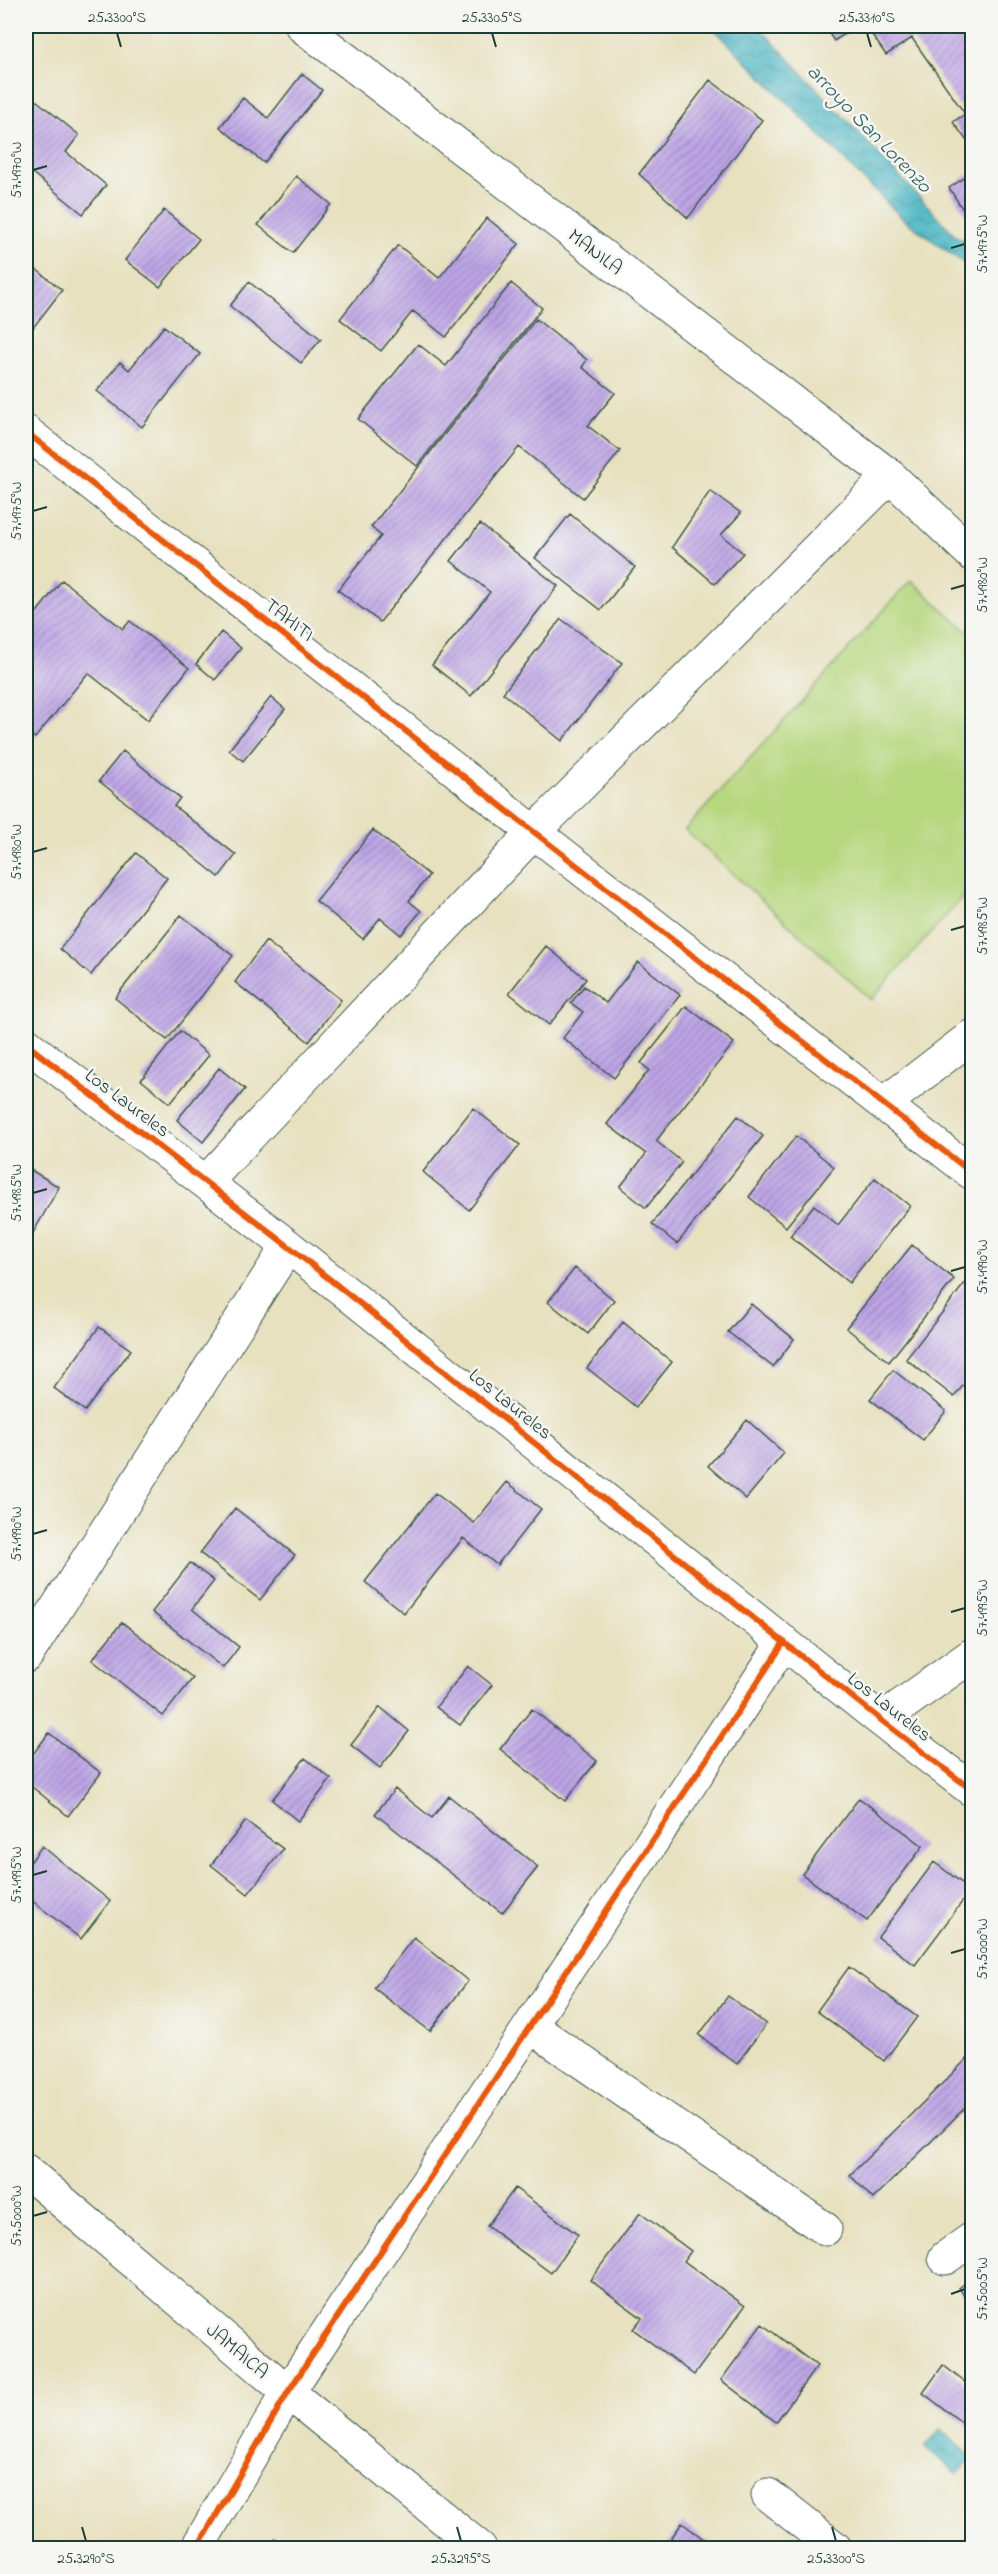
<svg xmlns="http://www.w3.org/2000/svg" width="998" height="2574" viewBox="0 0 998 2574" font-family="'Indie Flower',sans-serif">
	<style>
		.garden { fill: #b7d77f; stroke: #6b8a5a; stroke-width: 1.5 }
		.water { fill: url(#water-waves); stroke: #33797c; stroke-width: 1.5 }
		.building { fill: url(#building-hatch) }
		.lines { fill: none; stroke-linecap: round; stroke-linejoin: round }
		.minor-casing { stroke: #3d5649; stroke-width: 35 }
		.minor { stroke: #fff; stroke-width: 33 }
		.cycleway-casing { stroke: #f6f6f2; stroke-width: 10 }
		.cycleway { stroke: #e8590c; stroke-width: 6 }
		.ticks { fill: none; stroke: #1f3d34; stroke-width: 2 }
		.labels { text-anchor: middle; stroke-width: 5; stroke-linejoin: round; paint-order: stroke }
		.street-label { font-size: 20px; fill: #1f3d34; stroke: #f6f6f2 }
		.water-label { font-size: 21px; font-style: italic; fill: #2b615f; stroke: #f6f6f2 }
		.neatline { fill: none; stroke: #1f3d34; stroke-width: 2 }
		.ticks-label { font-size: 15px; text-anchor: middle; fill: #1f3d34 }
	</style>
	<defs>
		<pattern id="water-waves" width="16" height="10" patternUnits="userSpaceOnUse" patternTransform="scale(1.5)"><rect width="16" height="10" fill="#47b5c3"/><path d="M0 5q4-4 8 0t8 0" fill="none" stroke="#3b949f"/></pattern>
		<pattern id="building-hatch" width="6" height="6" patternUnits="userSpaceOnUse" patternTransform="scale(1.5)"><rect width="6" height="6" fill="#bda4e6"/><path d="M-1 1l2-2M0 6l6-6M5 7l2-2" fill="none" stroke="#9987bb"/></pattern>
	</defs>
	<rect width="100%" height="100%" fill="#f6f6f2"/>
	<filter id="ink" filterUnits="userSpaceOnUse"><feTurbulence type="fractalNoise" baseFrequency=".0167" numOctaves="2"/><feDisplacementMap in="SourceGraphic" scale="12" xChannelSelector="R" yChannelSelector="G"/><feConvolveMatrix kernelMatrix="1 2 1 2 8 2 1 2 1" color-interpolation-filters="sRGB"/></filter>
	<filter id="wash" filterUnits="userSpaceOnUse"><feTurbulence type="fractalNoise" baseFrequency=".008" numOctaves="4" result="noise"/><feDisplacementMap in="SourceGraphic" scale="24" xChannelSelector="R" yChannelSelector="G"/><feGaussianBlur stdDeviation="1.35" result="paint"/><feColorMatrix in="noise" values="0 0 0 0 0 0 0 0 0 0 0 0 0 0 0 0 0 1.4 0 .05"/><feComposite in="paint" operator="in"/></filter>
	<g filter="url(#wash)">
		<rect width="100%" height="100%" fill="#e7e1bf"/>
		<path class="garden" d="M911,580L972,636V887L871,1000L685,830Z"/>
		<path class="water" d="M711,26H758L957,237L972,244V269L904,220Z
			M940,2429L972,2457L958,2475L925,2447Z"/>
		<g id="blocks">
			<path class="building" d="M824,26H857L834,41Z
				M866,26H960L972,44V137L967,141L953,122L965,114L912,38L886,55Z
				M302,74L322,90L264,163L220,127L243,98L268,118Z
				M710,80L762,120L688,218L639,174Z
				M26,92L79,135L66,152L106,185L83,214L26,168Z
				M970,174L972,178V224L949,188Z
				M296,176L331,204L293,253L258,225Z
				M164,210L199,239L160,287L125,260Z
				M487,218L519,244L446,337L413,311L381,351L340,319L398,245L439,278Z
				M26,261L62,290L32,329L26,324Z
				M249,282L321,339L301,363L230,306Z
				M511,283L542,308L417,466L358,419L418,344L446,366Z
				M536,319L587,360L582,367L615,393L588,426L620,451L583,498L519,447L380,622L338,590L381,536L371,527Z
				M164,326L200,354L142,427L97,391L120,362L129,370Z
				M710,491L741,513L721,535L743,553L715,584L672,547Z
				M570,514L635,567L601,610L535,558Z
				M480,524L558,586L471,696L432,665L490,592L451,561Z
				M62,580L123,629L130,621L189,668L148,720L88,673L35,738L26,731V626Z
				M561,619L622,663L562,741L503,693Z
				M221,632L241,648L215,680L196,664Z
				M271,697L285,709L243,761L229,750Z
				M123,751L180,798L174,806L236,855L219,877L99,781Z
				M373,830L429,875L409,901L421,911L401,935L380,918L363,939L316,901Z
				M136,853L167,878L91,975L60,949Z
				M181,915L233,956L167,1040L115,998Z
				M266,941L341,1000L309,1042L235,982Z
				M546,946L586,979L549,1025L509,993Z
				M638,962L680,995L614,1078L563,1038L583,1012L571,1003L584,986L606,1003Z
				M686,1006L734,1043L656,1141L682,1162L646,1208L620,1187L646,1154L607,1124L649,1070L641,1063Z
				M180,1031L209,1055L170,1103L141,1080Z
				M219,1068L245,1089L203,1142L177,1120Z
				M473,1108L520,1145L469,1210L423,1172Z
				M738,1116L763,1136L677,1244L652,1224Z
				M796,1136L834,1167L786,1227L749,1197Z
				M26,1167L59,1187L33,1233L26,1228Z
				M875,1178L910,1206L849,1283L790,1236L814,1205L838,1225Z
				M912,1245L954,1279L889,1362L846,1328Z
				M575,1268L614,1300L588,1334L548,1302Z
				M972,1274V1374L954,1397L906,1359Z
				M751,1304L794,1339L773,1367L728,1332Z
				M623,1322L672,1362L636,1407L587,1368Z
				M99,1327L131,1350L85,1411L54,1388Z
				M893,1370L946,1411L923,1440L870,1399Z
				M747,1420L784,1453L746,1499L708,1466Z
				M507,1482L541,1509L497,1565L463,1538L404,1613L365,1582L435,1493L474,1523Z
				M235,1508L295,1555L260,1600L200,1553Z
				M190,1563L214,1581L192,1609L239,1647L223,1668L152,1612Z
				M122,1622L193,1678L163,1716L92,1660Z
				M468,1666L492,1685L460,1725L436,1707Z
				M380,1707L409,1731L380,1768L351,1745Z
				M532,1709L597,1761L565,1801L500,1749Z
				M49,1733L101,1773L68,1816L26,1782V1763Z
				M305,1758L331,1779L298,1821L272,1800Z
				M395,1789L432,1818L449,1796L538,1867L502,1913L375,1814Z
				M859,1798L923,1846L867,1921L802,1874Z
				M246,1821L283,1849L248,1894L211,1865Z
				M42,1846L110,1901L81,1939L26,1896V1868Z
				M934,1862L971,1890L915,1965L878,1937Z
				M414,1937L468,1981L430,2031L374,1988Z
				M849,1967L917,2017L884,2061L817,2011Z
				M728,1996L766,2024L737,2064L699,2035Z
				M968,2058L972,2062V2101L873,2199L850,2175Z
				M515,2188L578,2235L551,2273L487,2226Z
				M640,2213L691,2251L684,2261L745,2306L694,2375L633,2329L642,2318L590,2280Z
				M972,2278V2307L959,2288Z
				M762,2324L817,2366L776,2422L721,2380Z
				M943,2365L972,2388V2430L923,2393Z
				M682,2523L716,2548H664Z
				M972,2531V2548H959Z
				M275,2538L289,2548H267Z"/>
		</g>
	</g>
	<g filter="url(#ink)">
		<use href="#blocks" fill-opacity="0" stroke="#3d5649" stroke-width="1.5"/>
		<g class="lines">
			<g class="minor-casing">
				<path id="minor" d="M302,26L890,476L972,554
					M26,432L534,832L972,1173
					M26,1044L288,1246L881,1720L972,1790
					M885,1103L972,1036
					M206,1182L534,832L890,476
					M26,1656L288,1246
					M881,1720L972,1655
					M530,2026L825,2229
					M26,2171L288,2392L480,2548
					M945,2258L972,2239
					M768,2495L835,2548
					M197,2548L288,2392L784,1642"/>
			</g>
			<use href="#minor" class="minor"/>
			<g class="cycleway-casing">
				<path id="cycleway" d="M26,432L534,832L972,1173
					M26,1044L288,1246L881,1720L972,1790
					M197,2548L288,2392L784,1642"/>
			</g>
			<use href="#cycleway" class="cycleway"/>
		</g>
	</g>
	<path class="ticks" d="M117,33L121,47M492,33L496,47M867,33L871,47M33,170L47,166M951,248L965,244M33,511L47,507M951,589L965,585M33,852L47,848M951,930L965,926M33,1193L47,1189M951,1271L965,1267M33,1534L47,1530M951,1612L965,1608M33,1875L47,1871M951,1953L965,1949M33,2216L47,2212M951,2294L965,2289M82,2527L86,2541M457,2527L461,2541M832,2527L836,2541"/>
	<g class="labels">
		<g class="street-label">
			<text transform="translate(596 251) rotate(37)" y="7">MANILA</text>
			<text transform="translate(290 619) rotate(38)" y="7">TAHITI</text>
			<text transform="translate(128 1102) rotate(37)" y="7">Los Laureles</text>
			<text transform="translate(511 1403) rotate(39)" y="7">Los Laureles</text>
			<text transform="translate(890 1706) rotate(38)" y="7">Los Laureles</text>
			<text transform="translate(238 2350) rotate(40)" y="7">JAMAICA</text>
		</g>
		<g class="water-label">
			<text transform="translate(870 128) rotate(46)" y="7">arroyo San Lorenzo</text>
		</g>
	</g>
	<rect width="998" height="2574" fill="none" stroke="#f6f6f2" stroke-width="66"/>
	<rect x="33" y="33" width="932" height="2508" class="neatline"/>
	<g class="ticks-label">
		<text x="117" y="22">25.3300°S</text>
		<text x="492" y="22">25.3305°S</text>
		<text x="867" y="22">25.3310°S</text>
		<text transform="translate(16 170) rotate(-90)" y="5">57.4970°W</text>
		<text transform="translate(982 244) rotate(-90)" y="5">57.4975°W</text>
		<text transform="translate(16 511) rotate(-90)" y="5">57.4975°W</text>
		<text transform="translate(982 585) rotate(-90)" y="5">57.4980°W</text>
		<text transform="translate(16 852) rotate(-90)" y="5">57.4980°W</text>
		<text transform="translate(982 926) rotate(-90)" y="5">57.4985°W</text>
		<text transform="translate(16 1193) rotate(-90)" y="5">57.4985°W</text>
		<text transform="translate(982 1267) rotate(-90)" y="5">57.4990°W</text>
		<text transform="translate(16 1534) rotate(-90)" y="5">57.4990°W</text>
		<text transform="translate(982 1608) rotate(-90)" y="5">57.4995°W</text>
		<text transform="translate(16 1875) rotate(-90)" y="5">57.4995°W</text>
		<text transform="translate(982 1949) rotate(-90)" y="5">57.5000°W</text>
		<text transform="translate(16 2216) rotate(-90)" y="5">57.5000°W</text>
		<text transform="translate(982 2289) rotate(-90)" y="5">57.5005°W</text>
		<text x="86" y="2563">25.3290°S</text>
		<text x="461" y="2563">25.3295°S</text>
		<text x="836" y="2563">25.3300°S</text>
	</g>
</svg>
